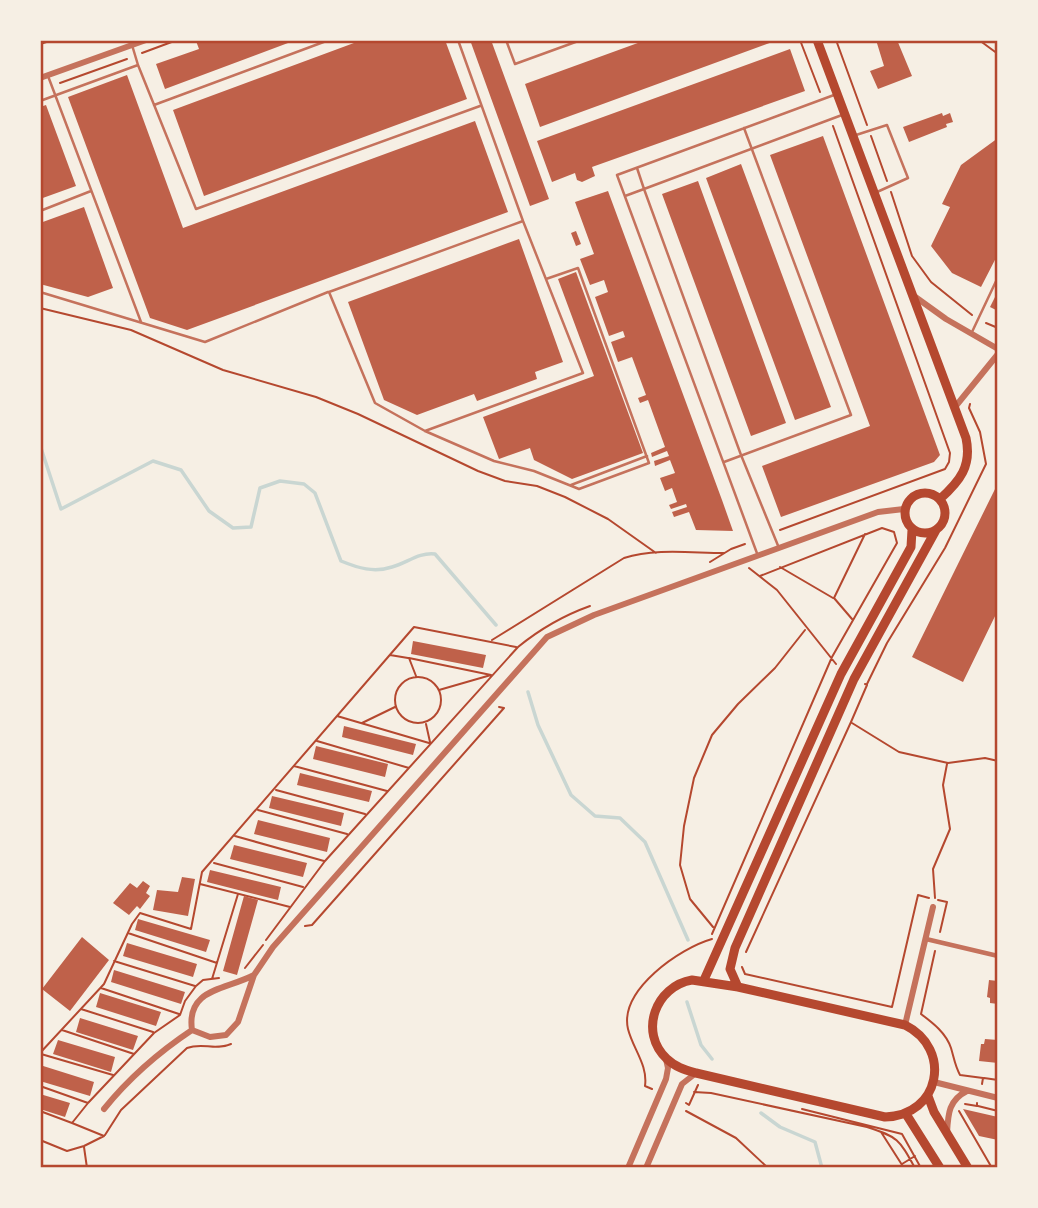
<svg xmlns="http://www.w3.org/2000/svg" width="1038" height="1208" viewBox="0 0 1038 1208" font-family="'Roboto Serif',serif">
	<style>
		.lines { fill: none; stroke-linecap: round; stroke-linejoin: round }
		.stream { stroke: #c9d6d2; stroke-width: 3.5 }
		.building { fill: #bf614a }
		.path { stroke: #b5482f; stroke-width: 2 }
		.service { stroke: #c5725c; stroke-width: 2.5 }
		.pedestrian { stroke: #c5725c; stroke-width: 4.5 }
		.minor { stroke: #c5725c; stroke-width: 6 }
		.secondary { stroke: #b5482f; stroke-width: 9 }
		.neatline { fill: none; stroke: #b5482f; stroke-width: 2.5 }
	</style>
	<rect width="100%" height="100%" fill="#f6efe4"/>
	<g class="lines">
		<path class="stream" d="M40,445L61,509L153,461L181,470L209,511L233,528L251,527L260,488L280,481L304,484L315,493L341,561C358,568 374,573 392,567C407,563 419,552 435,554L496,625
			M528,692L538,725L571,795L595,816L620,818L645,842L688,940
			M687,1002L701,1045L712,1059
			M761,1113L780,1127L815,1142L822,1168"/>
	</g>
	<path class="building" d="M296,40L165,89L156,64L199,49L196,41L198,40Z
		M362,40H445L467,99L204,196L173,110Z
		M470,40H491L549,199L530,206Z
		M646,40L775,41L540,127L525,84Z
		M876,40H897L912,76L878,89L870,71L884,66Z
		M790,49L805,91L592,167L595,176L582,182L577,180L575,173L552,182L537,141Z
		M127,75L183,228L475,121L508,212L187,330L150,318L68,97Z
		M46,105L76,186L40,199V107Z
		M942,113L943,116L950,113L953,122L946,124L947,127L909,142L903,127Z
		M823,136L940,455L934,462L781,517L762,466L870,426L770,155Z
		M998,138V254L981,287L952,273L931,246L950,207L942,204L961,165Z
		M741,164L831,407L795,420L706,178Z
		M698,181L786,423L751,436L662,194Z
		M608,191L722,500L733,531L696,530L689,512L674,517L672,512L687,507L686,504L671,509L669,505L677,502L672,488L665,491L660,478L675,473L670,460L655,466L654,461L669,456L667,451L652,457L651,453L665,447L648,400L640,403L638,398L646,395L632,357L618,362L611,342L625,337L623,331L609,336L595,297L608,292L604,280L590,285L580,259L594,254L575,202Z
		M84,207L113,288L88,297L40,284V223Z
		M576,231L581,244L576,246L571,233Z
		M519,239L563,362L535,372L537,379L477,401L474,394L417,415L384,400L348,302Z
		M576,272L643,453L572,479L534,460L530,448L499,459L483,417L594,376L558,279Z
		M998,291V311L990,307Z
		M998,483V610L963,682L912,657Z
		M413,641L486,655L483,668L411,654Z
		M344,726L416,744L413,755L342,737Z
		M316,746L388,764L385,777L313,759Z
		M300,773L372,791L369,802L297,785Z
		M272,796L344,813L341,826L269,808Z
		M258,820L330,838L327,852L254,834Z
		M234,845L307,863L303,877L230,859Z
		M210,870L281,887L278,900L207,882Z
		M182,877L195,879L188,916L153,910L157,890L178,892Z
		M143,881L150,886L146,893L150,896L140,909L137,906L129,915L113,903L130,883L137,888Z
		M244,896L258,900L237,975L223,971Z
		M138,919L210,940L206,952L135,930Z
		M82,937L109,960L70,1011L42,989Z
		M127,943L197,964L193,977L123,956Z
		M114,970L185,992L181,1004L111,982Z
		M989,980L998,981V1004L990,1003V998L987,997Z
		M100,993L161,1012L156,1026L96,1007Z
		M80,1018L138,1036L133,1050L76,1032Z
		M985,1039L998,1040V1063L979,1061L981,1044H984Z
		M58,1040L115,1057L111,1072L53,1054Z
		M40,1065L94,1082L90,1096L40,1081Z
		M40,1094L70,1103L65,1117L40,1109Z
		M963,1109L998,1117V1140L979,1136Z"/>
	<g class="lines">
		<path class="path" d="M800,40L820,92
			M836,40L867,125
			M979,40L998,54
			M40,44L53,40
			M142,53L177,40
			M60,83L127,59
			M871,136L887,181
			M891,192L912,256L931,282L972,315
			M40,308L131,330L223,370L316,397L358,414L478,471L505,481L537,486L565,497L608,519L656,553
			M986,323L998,328
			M780,530L945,469L949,462L950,453L833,126
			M710,562L731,549L745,544
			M780,567L833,598
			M749,568L777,590L836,664
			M852,619L834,598L865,534
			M492,640L624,558C655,548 692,553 724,553
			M390,655L408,658
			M416,676L409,658L491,675
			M395 700a23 23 0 1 1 46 0a23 23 0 1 1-46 0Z
			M867,684L887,643L945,548L986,464L980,432L969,408L970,404
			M439,690L491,675
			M337,716L429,743
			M362,723L395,707
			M852,723L899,752L948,763L985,758L998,761
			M426,724L430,742
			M317,741L409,768
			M294,766L387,791
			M276,790L365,814
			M258,810L347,834
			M235,836L324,861
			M214,863L303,887
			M200,884L290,907
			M935,898L933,869L950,829L943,785L947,764
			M938,900L947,902L940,932
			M305,926L312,925L504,708L499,707
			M713,927L690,899L680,865L684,826L694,778L712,735L738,704L775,668L805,630
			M128,933L217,963
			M712,934L832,657L897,543L894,532L882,528L760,576
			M266,940L325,861L518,647C540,629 562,616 590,606
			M935,951L921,1014C933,1023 946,1033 951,1048C954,1058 955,1066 960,1075L983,1078L982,1084
			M746,952L851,722L867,685L865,684
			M114,961L195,986
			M742,967L745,974L892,1007L918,895L929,898
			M245,968L263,945
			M212,979L238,894
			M101,988L179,1014
			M81,1009L153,1032
			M62,1030L134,1054
			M40,1053L104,984L132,924L140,913L191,929L202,872L414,627L516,647
			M41,1054L113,1075
			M984,1078L998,1080
			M40,1086L88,1103
			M652,1089L645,1086C648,1065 633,1049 628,1029C619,990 680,948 712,939
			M694,1092L711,1093L867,1127C898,1137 899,1139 915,1168
			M686,1103L689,1105L698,1085
			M965,1104L977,1106V1103
			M978,1106L998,1111
			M802,1109L902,1134L921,1168
			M40,1111L72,1123
			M686,1111L736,1138L768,1168
			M959,1111L992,1168
			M881,1132L904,1168
			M105,1135L121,1110L187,1048C203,1042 214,1051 231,1044
			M40,1140L67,1151L84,1146L104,1136L72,1123L88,1103L154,1033L180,1015L185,1001L196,986L203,980L219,978
			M84,1147L87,1168
			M902,1164L915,1156"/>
		<path class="service" d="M506,40L515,64L581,40
			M132,45L138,65
			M48,76L141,322
			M40,101L138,65L196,209L480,106
			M154,105L329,40
			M856,135L887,125L908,178L877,192
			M625,196L644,189L637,168
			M40,211L91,191
			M523,221L329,292L375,403L425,431L494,461L534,471L579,489L649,463L578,268L546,279
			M40,292L205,342L328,292
			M972,332L998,277
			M425,431L583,373L523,221L458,40
			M724,462L851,415L744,128
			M571,485L647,456
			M779,548L741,455L644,189L842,115
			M758,556L617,175L834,95"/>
		<path class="pedestrian" d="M926,939L998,956"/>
		<path class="minor" d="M40,78L146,40
			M914,296L946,319L998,349
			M955,407L998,354
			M905,1025L933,907
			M192,1030L210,1037L226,1035L238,1022L254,975L273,947L547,637L594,615L878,512L904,509
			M192,1030C186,988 226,990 254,975
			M934,1082L998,1098
			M104,1109C129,1078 159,1052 192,1030
			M947,1133C948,1113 949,1100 967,1091
			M628,1168L666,1079L668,1068L666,1059
			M646,1168L682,1084L696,1073"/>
		<path class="secondary" d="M817,40L966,438C972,466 960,481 940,499
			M905 513a20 20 0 1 1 40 0a20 20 0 1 1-40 0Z
			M692,980L738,987L905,1025C953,1049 940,1116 885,1117L696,1073C686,1070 675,1067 667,1059C638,1032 656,986 692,980Z
			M704,980L841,674L911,547L912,530
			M738,987L730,969L735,948L854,679L936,530
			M928,1096L934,1112L968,1168
			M906,1114L940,1168"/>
	</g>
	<rect width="1038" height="1208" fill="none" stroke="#f6efe4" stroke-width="84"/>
	<rect x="42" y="42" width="954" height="1124" class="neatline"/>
</svg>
